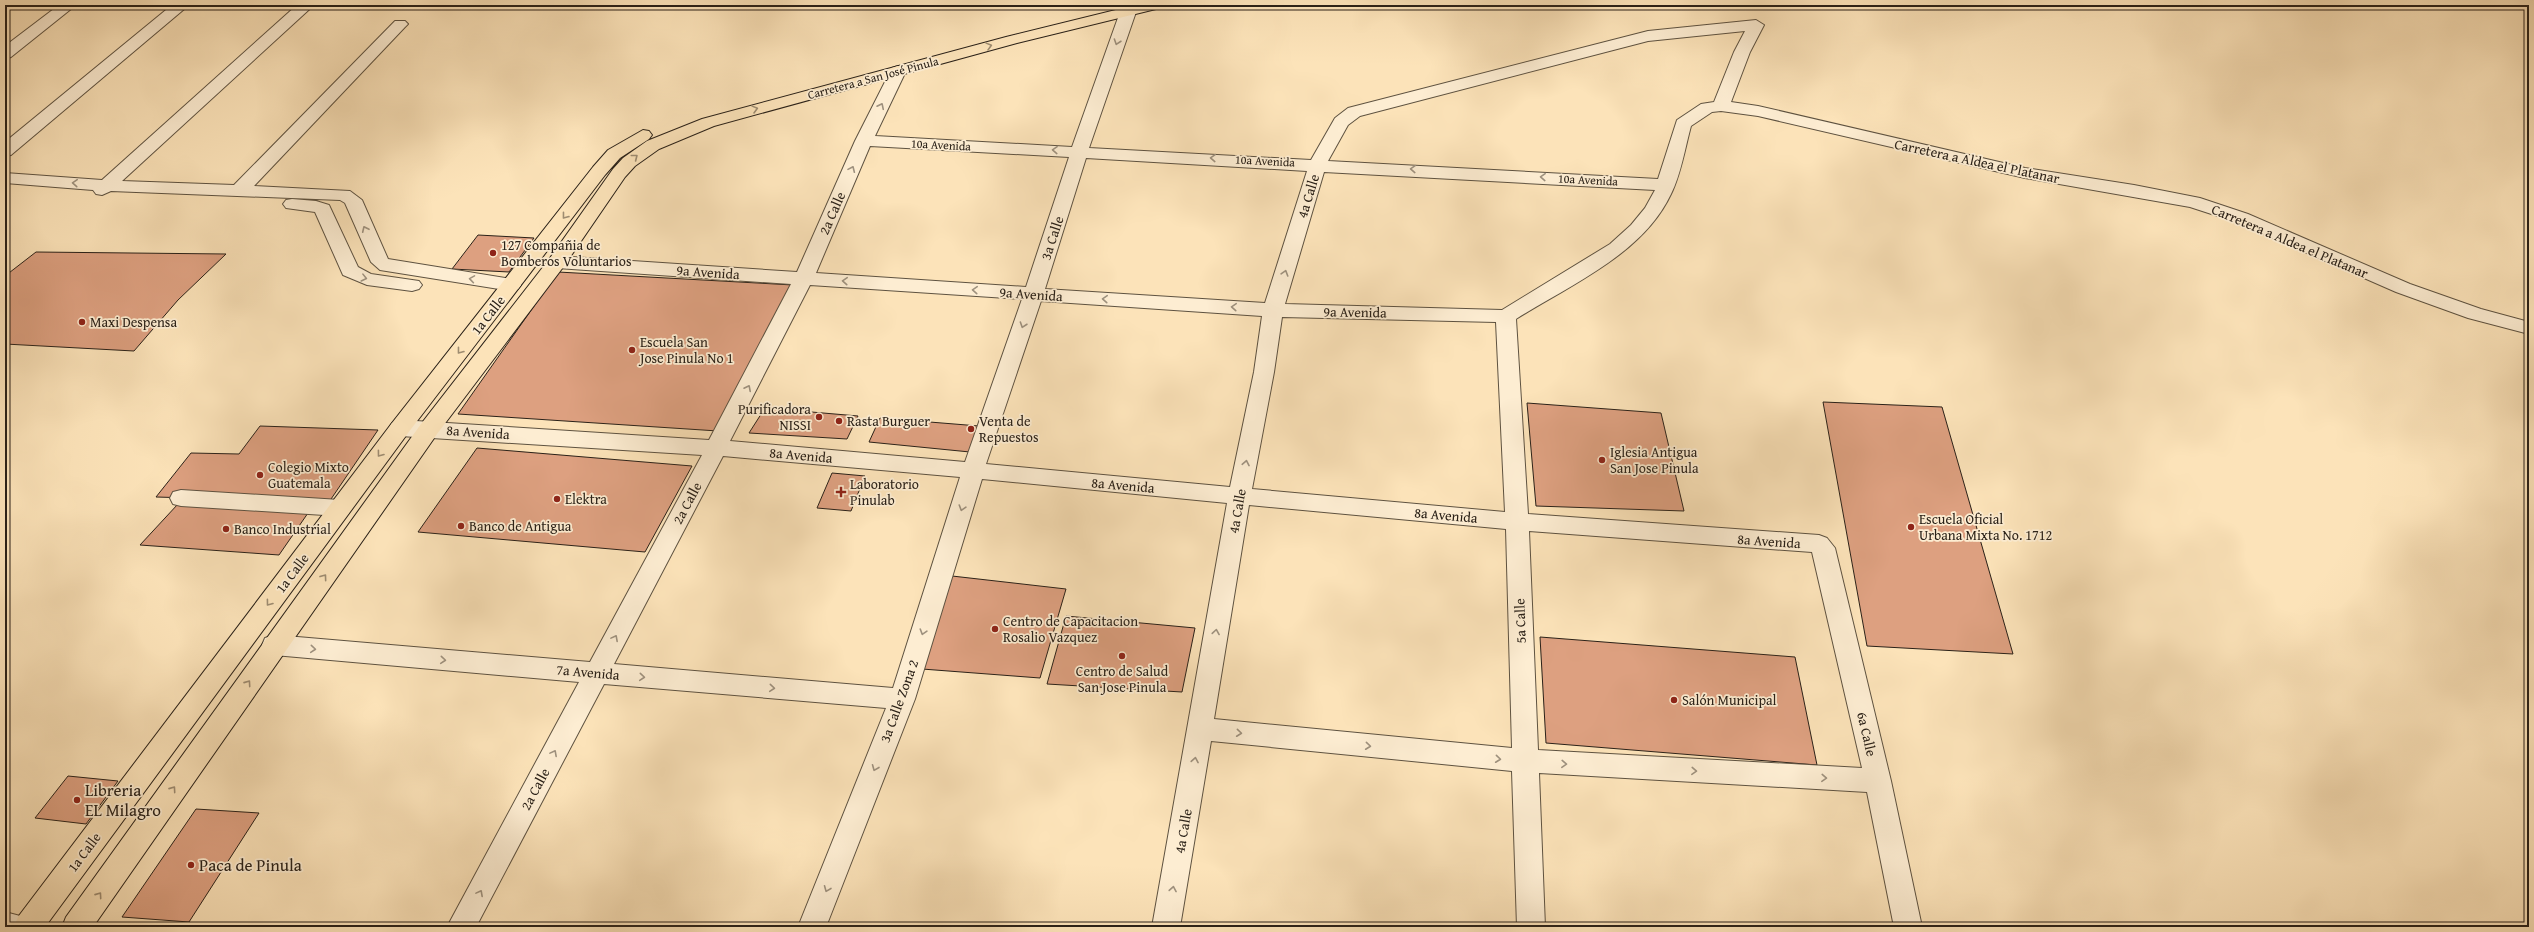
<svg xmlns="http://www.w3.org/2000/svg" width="2534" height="932" viewBox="0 0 2534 932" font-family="'Gentium Book Plus',serif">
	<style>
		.building { fill: #dda080; stroke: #2a2118 }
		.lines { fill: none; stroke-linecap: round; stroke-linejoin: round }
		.minor-casing { stroke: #5e5240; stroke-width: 2 }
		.major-casing { stroke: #2a2118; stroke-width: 2 }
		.minor { fill: #fdedd2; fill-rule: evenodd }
		.major { fill: #fce3b9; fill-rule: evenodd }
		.oneway { stroke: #9e917e }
		.oneway2 { stroke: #9e8c71 }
		.poi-dot { fill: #8f2418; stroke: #fdedd2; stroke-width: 1.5 }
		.labels { text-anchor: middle; stroke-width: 3.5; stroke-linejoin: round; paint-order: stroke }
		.far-street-label { font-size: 12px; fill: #2a2118; stroke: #fdedd2 }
		.street-label { font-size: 14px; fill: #2a2118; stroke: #fdedd2 }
		.poi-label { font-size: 14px; fill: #2a2118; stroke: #fdedd2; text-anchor: start }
		.near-poi-label { font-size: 17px; fill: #2a2118; stroke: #fdedd2; text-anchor: start }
	</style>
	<rect width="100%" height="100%" fill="#fce3b9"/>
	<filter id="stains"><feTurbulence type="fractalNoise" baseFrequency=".005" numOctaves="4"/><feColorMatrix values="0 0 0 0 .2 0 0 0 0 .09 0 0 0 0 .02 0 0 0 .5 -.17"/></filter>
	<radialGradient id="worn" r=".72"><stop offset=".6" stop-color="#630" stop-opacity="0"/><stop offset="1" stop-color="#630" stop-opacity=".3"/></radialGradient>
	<path class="building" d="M478,235L534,238L509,272L452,269Z
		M36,252L226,254L178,300L134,351L5,344V276Z
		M558,272L793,285L718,431L458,414Z
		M1823,402L1942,407L2013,654L1867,646Z
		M1527,403L1661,413L1684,511L1536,506Z
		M765,408L858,416L847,439L749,433Z
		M880,418L979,426L970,452L869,442Z
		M260,426L378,430L329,502L156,497L191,453L239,454Z
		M477,448L692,466L645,552L418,532Z
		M832,473L865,476L851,511L817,508Z
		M178,504L308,513L279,555L140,545Z
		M952,576L1066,589L1040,678L922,669Z
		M1066,616L1195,628L1182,692L1047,684Z
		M1540,637L1795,657L1817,765L1546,743Z
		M68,776L118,781L86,824L35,818Z
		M196,809L259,813L189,922L122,917Z"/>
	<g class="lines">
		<g class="minor-casing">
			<path id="minor" d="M59,5H76L11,57L5,59V46Z
				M172,5H189L11,155L5,156V142Z
				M297,5H314L122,181L234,185L395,21H405L408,24L405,27L254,186L350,191L362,200L388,259L511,279L518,281L521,285L518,289L511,291L380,270L371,262L345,203L340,200L111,191L102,195L96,194L93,190L5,183V173L102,180Z
				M1120,5H1136V12L1089,148L1311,160L1335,118L1348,108L1648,31L1756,20L1764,25L1750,52L1731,102L1758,106L2025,168L2134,185L2200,198L2248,214L2410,284L2481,309L2529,322V334L2468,318L2396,292L2236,222L2190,207L2025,178L1758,116L1721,111L1712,112L1691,126C1685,148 1681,174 1671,194C1643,254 1570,285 1516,319L1528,514L1819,535L1827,538L1835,548L1891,781L1922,927H1894L1867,792L1539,773L1545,927H1517L1512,771L1211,741L1180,927H1152L1227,503L982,479L915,699L826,927H798L886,708L604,684L476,927H447L579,682L274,655L265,652L262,645L265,638L274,635L590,662L702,455L400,436L392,433L389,428L392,423L400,420L709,440L791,284L557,268L550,266L548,262L550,258L557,256L797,272L855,141L892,68L898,66L906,71L875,136L1072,147L1120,12ZM1745,31L1734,52L1714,102L1701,104L1677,120L1658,179L1328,161L1348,125L1360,116L1648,41ZM870,146L1069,157L1026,287L816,273ZM1086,158L1307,171L1265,303L1045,289ZM1324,172L1655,190L1645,208L1631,225L1610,244L1502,310L1285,304ZM810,285L1022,299L965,462L730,441ZM1041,301L1262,316L1254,372L1230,487L986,464ZM1282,317L1496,322L1505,512L1252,489L1274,372ZM723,456L960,477L893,688L614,664ZM1249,505L1506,529L1512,748L1214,719ZM1529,531L1812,552L1862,768L1538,750Z
				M292,199L316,201L329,205L358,267L371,274L419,281L422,285L419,289L412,291L367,285L343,275L315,212L286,208L283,204L286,200Z
				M181,490L340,500L348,502L351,508L348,514L340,516L181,506L173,504L170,498L173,492Z
				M5,912L24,917L28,927H5Z"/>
		</g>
		<g class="major-casing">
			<path id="major" d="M1136,5H1163L1160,8L1017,43L714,126L659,149L635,166L625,177L564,266L437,434L93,927H62L66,917L421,424L550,258L613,169L623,158L647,141L702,119L1006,37Z
				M643,130L649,131L652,135L649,139L620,158L605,175L408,433L45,927H14L18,917L392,423L593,167L608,150Z"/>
		</g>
		<use href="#minor" class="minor"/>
		<use href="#major" class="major"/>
	</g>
	<defs><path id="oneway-chevron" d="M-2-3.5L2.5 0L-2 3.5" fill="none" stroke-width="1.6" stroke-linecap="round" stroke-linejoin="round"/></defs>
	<g class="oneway">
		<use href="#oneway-chevron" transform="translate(1117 42) rotate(109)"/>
		<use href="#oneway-chevron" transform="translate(881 106) rotate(-64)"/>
		<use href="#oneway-chevron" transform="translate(1055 150) rotate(-177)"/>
		<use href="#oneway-chevron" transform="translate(1213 158) rotate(-177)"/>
		<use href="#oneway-chevron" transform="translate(852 169) rotate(-66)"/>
		<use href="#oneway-chevron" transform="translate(1413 169) rotate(-177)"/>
		<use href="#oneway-chevron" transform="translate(1543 177) rotate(-177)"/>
		<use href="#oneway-chevron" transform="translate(75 183) rotate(-176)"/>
		<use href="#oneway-chevron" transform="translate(365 229) rotate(-115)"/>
		<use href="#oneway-chevron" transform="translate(1285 273) rotate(-73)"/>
		<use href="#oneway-chevron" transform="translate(364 278) rotate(14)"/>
		<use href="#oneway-chevron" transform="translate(472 279) rotate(-171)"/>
		<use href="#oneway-chevron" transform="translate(845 281) rotate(-176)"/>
		<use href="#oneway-chevron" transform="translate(975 290) rotate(-176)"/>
		<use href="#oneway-chevron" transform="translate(1105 299) rotate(-176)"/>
		<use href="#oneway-chevron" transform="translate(1234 307) rotate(-176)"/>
		<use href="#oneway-chevron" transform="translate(1023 325) rotate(109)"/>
		<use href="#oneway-chevron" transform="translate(748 388) rotate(-63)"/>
		<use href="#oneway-chevron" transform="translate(1246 463) rotate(-79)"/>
		<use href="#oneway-chevron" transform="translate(962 508) rotate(107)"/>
		<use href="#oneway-chevron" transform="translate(923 632) rotate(107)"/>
		<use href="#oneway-chevron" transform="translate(1216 632) rotate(-81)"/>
		<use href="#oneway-chevron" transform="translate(615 638) rotate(-62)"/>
		<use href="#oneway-chevron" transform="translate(313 649) rotate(5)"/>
		<use href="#oneway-chevron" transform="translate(443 660) rotate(5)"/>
		<use href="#oneway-chevron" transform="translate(642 677) rotate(5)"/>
		<use href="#oneway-chevron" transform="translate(772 688) rotate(5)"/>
		<use href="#oneway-chevron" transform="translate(1239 733) rotate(6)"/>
		<use href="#oneway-chevron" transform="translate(1368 746) rotate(6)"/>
		<use href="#oneway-chevron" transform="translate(554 753) rotate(-62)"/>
		<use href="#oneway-chevron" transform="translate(1498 759) rotate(6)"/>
		<use href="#oneway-chevron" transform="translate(1195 760) rotate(-80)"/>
		<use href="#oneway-chevron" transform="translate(1564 764) rotate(3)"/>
		<use href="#oneway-chevron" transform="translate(875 768) rotate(112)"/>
		<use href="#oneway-chevron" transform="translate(1694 771) rotate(3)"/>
		<use href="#oneway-chevron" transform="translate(1824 778) rotate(3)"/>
		<use href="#oneway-chevron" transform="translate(827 889) rotate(112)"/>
		<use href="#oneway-chevron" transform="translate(1173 889) rotate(-80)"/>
		<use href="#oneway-chevron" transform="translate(480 893) rotate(-62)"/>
	</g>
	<g class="oneway2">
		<use href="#oneway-chevron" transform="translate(989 46) rotate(-15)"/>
		<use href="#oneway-chevron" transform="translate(755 109) rotate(-15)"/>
		<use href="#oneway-chevron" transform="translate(635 157) rotate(-38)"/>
		<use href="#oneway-chevron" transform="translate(565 216) rotate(128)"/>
		<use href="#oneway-chevron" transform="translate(460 351) rotate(128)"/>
		<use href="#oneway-chevron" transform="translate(380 454) rotate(127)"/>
		<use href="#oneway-chevron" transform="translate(324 577) rotate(-54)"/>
		<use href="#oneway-chevron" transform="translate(269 603) rotate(127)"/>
		<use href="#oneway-chevron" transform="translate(248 683) rotate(-55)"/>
		<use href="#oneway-chevron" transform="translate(173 789) rotate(-55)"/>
		<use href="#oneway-chevron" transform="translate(99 895) rotate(-55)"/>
	</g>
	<g class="poi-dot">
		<circle cx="493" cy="253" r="4"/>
		<circle cx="82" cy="322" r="4"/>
		<circle cx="632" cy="350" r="4"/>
		<circle cx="819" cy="417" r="4"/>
		<circle cx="839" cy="421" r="4"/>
		<circle cx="971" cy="429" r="4"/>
		<circle cx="1602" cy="460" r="4"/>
		<circle cx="260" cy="475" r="4"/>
		<path d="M839 486h4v4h4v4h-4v4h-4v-4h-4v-4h4z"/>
		<circle cx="557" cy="499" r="4"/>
		<circle cx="461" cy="526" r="4"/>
		<circle cx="1911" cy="527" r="4"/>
		<circle cx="226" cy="529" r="4"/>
		<circle cx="995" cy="629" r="4"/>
		<circle cx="1122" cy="656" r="4"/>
		<circle cx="1674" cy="700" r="4"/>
		<circle cx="77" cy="800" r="4"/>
		<circle cx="191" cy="865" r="4"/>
	</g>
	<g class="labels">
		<g class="far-street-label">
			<text transform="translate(873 78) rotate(-15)" y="4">Carretera a San José Pinula</text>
			<text transform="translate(941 145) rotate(3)" y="4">10a Avenida</text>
			<text transform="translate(1265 161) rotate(3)" y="4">10a Avenida</text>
			<text transform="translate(1588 180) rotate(3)" y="4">10a Avenida</text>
		</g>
		<g class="street-label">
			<text transform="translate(1977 161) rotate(12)" y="5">Carretera a Aldea el Platanar</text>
			<text transform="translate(1308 196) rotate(-73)" y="5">4a Calle</text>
			<text transform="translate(832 213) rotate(-66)" y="5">2a Calle</text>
			<text transform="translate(1052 238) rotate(-72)" y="5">3a Calle</text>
			<text transform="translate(2290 241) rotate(23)" y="5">Carretera a Aldea el Platanar</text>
			<text transform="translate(708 272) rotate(4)" y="5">9a Avenida</text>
			<text transform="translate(1031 294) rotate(4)" y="5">9a Avenida</text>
			<text transform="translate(1355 312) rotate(1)" y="5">9a Avenida</text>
			<text transform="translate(488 315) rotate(-52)" y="5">1a Calle</text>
			<text transform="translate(478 432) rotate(4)" y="5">8a Avenida</text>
			<text transform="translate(801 455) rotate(5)" y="5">8a Avenida</text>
			<text transform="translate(1123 485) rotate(5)" y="5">8a Avenida</text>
			<text transform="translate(687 503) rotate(-62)" y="5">2a Calle</text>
			<text transform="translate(1237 511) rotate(-80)" y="5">4a Calle</text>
			<text transform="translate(1446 515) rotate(5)" y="5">8a Avenida</text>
			<text transform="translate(1769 541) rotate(4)" y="5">8a Avenida</text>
			<text transform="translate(292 573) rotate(-53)" y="5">1a Calle</text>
			<text transform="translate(1520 621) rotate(-92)" y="5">5a Calle</text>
			<text transform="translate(588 672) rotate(5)" y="5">7a Avenida</text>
			<text transform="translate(899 701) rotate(-70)" y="5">3a Calle Zona 2</text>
			<text transform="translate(1867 734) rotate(77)" y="5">6a Calle</text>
			<text transform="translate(535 789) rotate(-62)" y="5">2a Calle</text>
			<text transform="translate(1183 831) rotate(-80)" y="5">4a Calle</text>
			<text transform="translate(84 852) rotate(-53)" y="5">1a Calle</text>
		</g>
		<g class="poi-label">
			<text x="501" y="250">127 Compañia de<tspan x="501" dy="16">Bomberos Voluntarios</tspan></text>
			<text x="90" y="327">Maxi Despensa</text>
			<text x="640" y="347">Escuela San<tspan x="640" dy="16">Jose Pinula No 1</tspan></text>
			<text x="811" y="414" text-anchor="end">Purificadora<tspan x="811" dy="16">NISSI</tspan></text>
			<text x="847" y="426">Rasta Burguer</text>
			<text x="979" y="426">Venta de<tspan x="979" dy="16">Repuestos</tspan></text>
			<text x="1610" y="457">Iglesia Antigua<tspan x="1610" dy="16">San Jose Pinula</tspan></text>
			<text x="268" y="472">Colegio Mixto<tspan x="268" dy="16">Guatemala</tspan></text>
			<text x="850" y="489">Laboratorio<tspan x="850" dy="16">Pinulab</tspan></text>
			<text x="565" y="504">Elektra</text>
			<text x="1919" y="524">Escuela Oficial<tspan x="1919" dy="16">Urbana Mixta No. 1712</tspan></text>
			<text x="469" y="531">Banco de Antigua</text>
			<text x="234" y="534">Banco Industrial</text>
			<text x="1003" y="626">Centro de Capacitacion<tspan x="1003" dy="16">Rosalio Vazquez</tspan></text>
			<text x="1122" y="676" text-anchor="middle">Centro de Salud<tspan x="1122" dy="16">San Jose Pinula</tspan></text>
			<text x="1682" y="705">Salón Municipal</text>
		</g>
		<g class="near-poi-label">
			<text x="85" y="796">Libreria<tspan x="85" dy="20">EL Milagro</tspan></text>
			<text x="199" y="871">Paca de Pinula</text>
		</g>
	</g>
	<rect width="2534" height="932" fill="none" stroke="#fce3b9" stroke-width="20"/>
	<rect x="6" y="6" width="2522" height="920" fill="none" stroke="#2a2118" stroke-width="2"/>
	<rect x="10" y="10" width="2514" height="912" fill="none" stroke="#2a2118"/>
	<rect width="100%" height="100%" filter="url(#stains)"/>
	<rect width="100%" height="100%" fill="url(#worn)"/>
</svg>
